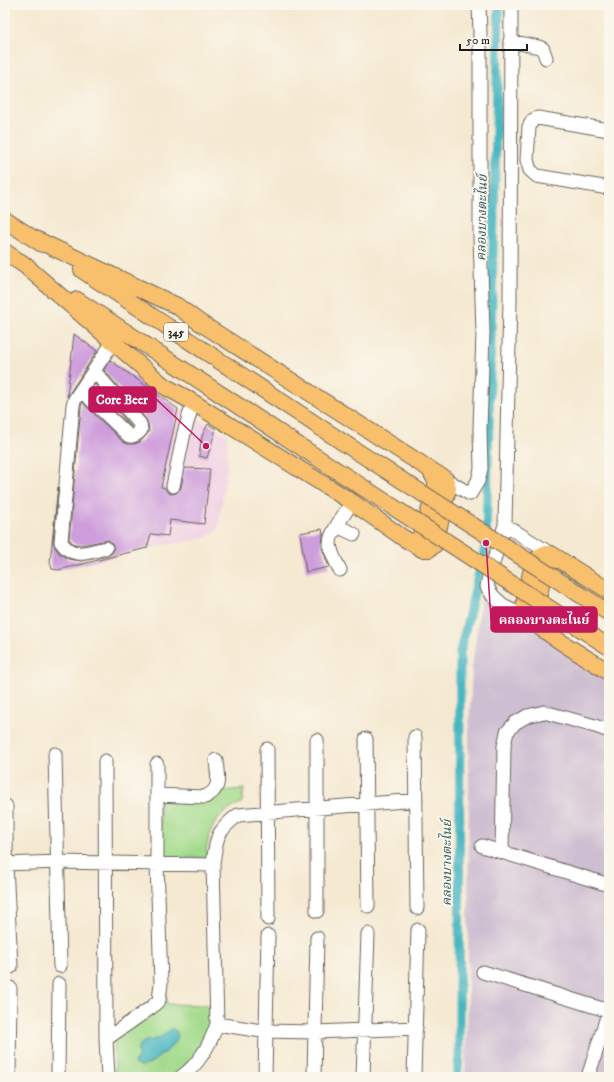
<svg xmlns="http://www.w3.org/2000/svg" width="614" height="1082" viewBox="0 0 614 1082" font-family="'IM FELL DW Pica','Noto Serif Thai',serif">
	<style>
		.built { fill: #f1d0e3 }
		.industrial { fill: #cebed1 }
		.green { fill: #a2da8b; stroke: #5f7b54 }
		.water { fill: #49b7c2; stroke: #326a6f }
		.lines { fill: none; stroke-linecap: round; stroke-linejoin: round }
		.canal { stroke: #49b7c2; stroke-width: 9 }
		.building { fill: #ce9ddc }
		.minor-casing { stroke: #68645c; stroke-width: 15 }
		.major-casing { stroke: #68645c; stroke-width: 18 }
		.minor { stroke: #fff; stroke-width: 13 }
		.major { stroke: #f8bf6c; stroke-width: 16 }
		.major-bridge-casing { stroke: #68645c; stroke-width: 18; stroke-linecap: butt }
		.major-bridge { stroke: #f8bf6c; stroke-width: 16 }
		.labels { text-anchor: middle; stroke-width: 4; stroke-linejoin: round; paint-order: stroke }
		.shield { fill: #fbf7ec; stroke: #5f5e5a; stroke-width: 1 }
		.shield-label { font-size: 11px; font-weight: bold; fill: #1c1c1c }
		.water-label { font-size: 13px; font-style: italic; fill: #2e5a5e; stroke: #fbf7ec }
		.leader { fill: none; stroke: #c2185b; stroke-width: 1.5 }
		.callout-dot { fill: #c2185b; stroke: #fbf7ec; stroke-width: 1.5 }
		.callout { fill: #c2185b; stroke: #c2185b; stroke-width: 1.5 }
		.callout-label { font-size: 13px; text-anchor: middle; font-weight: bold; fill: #fff }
	</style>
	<rect width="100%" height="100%" fill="#fbf7ec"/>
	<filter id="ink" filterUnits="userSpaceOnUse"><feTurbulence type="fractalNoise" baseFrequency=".025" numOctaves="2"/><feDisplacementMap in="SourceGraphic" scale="8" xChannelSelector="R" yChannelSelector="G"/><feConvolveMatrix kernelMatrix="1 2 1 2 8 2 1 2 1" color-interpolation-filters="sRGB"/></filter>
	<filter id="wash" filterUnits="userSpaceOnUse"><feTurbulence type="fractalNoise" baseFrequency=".012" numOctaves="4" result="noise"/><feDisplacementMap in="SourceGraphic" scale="16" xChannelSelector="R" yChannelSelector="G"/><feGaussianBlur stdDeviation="0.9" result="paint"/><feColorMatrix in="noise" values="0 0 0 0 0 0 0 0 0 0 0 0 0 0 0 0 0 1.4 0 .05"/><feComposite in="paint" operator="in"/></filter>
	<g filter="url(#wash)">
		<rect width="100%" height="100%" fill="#f5e9d2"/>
		<path class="built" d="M179,409L227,435V468L218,529L206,538L184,542L147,548Z"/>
		<path class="industrial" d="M482,591L526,616L609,671V1077H465L468,997L469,731L472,667Z"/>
		<path class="green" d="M244,789L242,802C235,807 223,812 218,818C210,829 206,844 206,858H160V797Z
			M166,995L167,1004L215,1005L216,1022L202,1053L178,1077H115L114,1032Z"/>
		<path class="water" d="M172,1028L177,1032V1040L168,1050L148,1065L141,1066L134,1064L139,1056L137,1050C144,1036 149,1043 159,1038C163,1036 168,1032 172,1028Z"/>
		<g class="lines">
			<path class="canal" d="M457,1077L459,1057L460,652L486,543L499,5"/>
		</g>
		<g id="blocks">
			<path class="building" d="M74,334L97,351L67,397Z
				M110,360L178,409L161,487L165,488L167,492L171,494L176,493L181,488L185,468L210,469L204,524L170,520L168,536L151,534L147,548L58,570L52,569L50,562L58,487L53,541L55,547L59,553L68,559L82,561L108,556L112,553L114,550L112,543L108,540L81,545L74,544L69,539L81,407L82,402L123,442L128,444H134L140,442L149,432L148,423L146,419L104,370Z
				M95,384L132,428L91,389Z
				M208,424L216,429L207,458L199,456L202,436Z
				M322,529L323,535L322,548L329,567L306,572L300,533Z"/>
		</g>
	</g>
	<g filter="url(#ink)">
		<use href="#blocks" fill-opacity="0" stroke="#68645c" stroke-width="1"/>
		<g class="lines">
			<g class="minor-casing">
				<path id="minor" d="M511,5L510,300L505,525L489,576L487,587L493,596L503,605L526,616
					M510,41L539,47L543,49L546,58
					M609,130L538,118L533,120L529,127L527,160L530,170L537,176L609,188
					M81,390L129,436C134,437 137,435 141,430L140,424L94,371
					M445,479L470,494L478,481L481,469L480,430L483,332L480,236V32L479,5
					M173,486L184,433L193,403
					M505,525L551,554
					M337,526L354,534
					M106,548C88,552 73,560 61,542L73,405L75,399L113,342
					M340,570C336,562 330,552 330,543C330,533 346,512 352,502
					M415,737L417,908
					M366,739L368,906
					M317,740V911
					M267,749L268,919
					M55,754L60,966
					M105,761L106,1039L108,1077
					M157,795L205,797C223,788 217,777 216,760
					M6,806V864L11,967
					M482,846L609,885
					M502,852L504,746L507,732L515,723L527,716L544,712L595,726L609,731
					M5,864L58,862L213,865
					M483,972L609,1011
					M217,1024L262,1031L315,1032L416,1028
					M106,1039L152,1007L159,1000L161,983L157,864V764
					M9,1077L10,988
					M58,1077L59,984
					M181,1077C199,1064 210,1045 217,1024L213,865C216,838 216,832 238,815L416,800
					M265,1077L268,936
					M314,1077L317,938
					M363,1077L368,934
					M414,1077L418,930
					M588,1077L609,1010"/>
			</g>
			<g class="major-casing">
				<path id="major" d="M5,220L42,244
					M5,252L29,268
					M21,262L164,386L186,398L352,502L402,537L422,549H429L435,544L448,488L445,479L199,322L177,306L33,238
					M82,270L347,445
					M77,300L333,468
					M419,538L423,535L436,485V481L430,470
					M609,591L551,554H544C533,559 531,571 529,582C527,591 522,606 526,615C531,625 596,664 609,672
					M536,613C538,601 542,568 552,562"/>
			</g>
			<use href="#minor" class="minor"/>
			<use href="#major" class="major"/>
			<g class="major-bridge-casing">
				<path id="major-bridge" d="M347,445L609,613
					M333,468L609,647"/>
			</g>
			<use href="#major-bridge" class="major-bridge"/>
		</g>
	</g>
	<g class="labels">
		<rect class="shield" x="164" y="323" width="24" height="18" rx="3"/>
		<g class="shield-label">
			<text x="176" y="336">345</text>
		</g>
		<g class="water-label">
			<text transform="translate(481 218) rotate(-89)" y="5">คลองบางตะไนย์</text>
			<text transform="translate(446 863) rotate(-90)" y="5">คลองบางตะไนย์</text>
		</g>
	</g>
	<path class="leader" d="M206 446L156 399M486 543L491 620"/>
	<g class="callout-dot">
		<circle cx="206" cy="446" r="4"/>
		<circle cx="486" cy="543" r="4"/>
	</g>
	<g class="callout">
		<rect x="89" y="387" width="67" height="25" rx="4"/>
		<rect x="491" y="607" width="106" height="25" rx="4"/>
	</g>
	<g class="callout-label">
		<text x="122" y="404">Core Beer</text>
		<text x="544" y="624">คลองบางตะไนย์</text>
	</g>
	<rect width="614" height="1082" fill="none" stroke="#fbf7ec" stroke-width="20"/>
	<path d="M460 44v6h67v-6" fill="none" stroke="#1c1c1c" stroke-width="2"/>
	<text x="466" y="44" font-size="12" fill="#1c1c1c" stroke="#fbf7ec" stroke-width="3" paint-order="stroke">50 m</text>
</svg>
